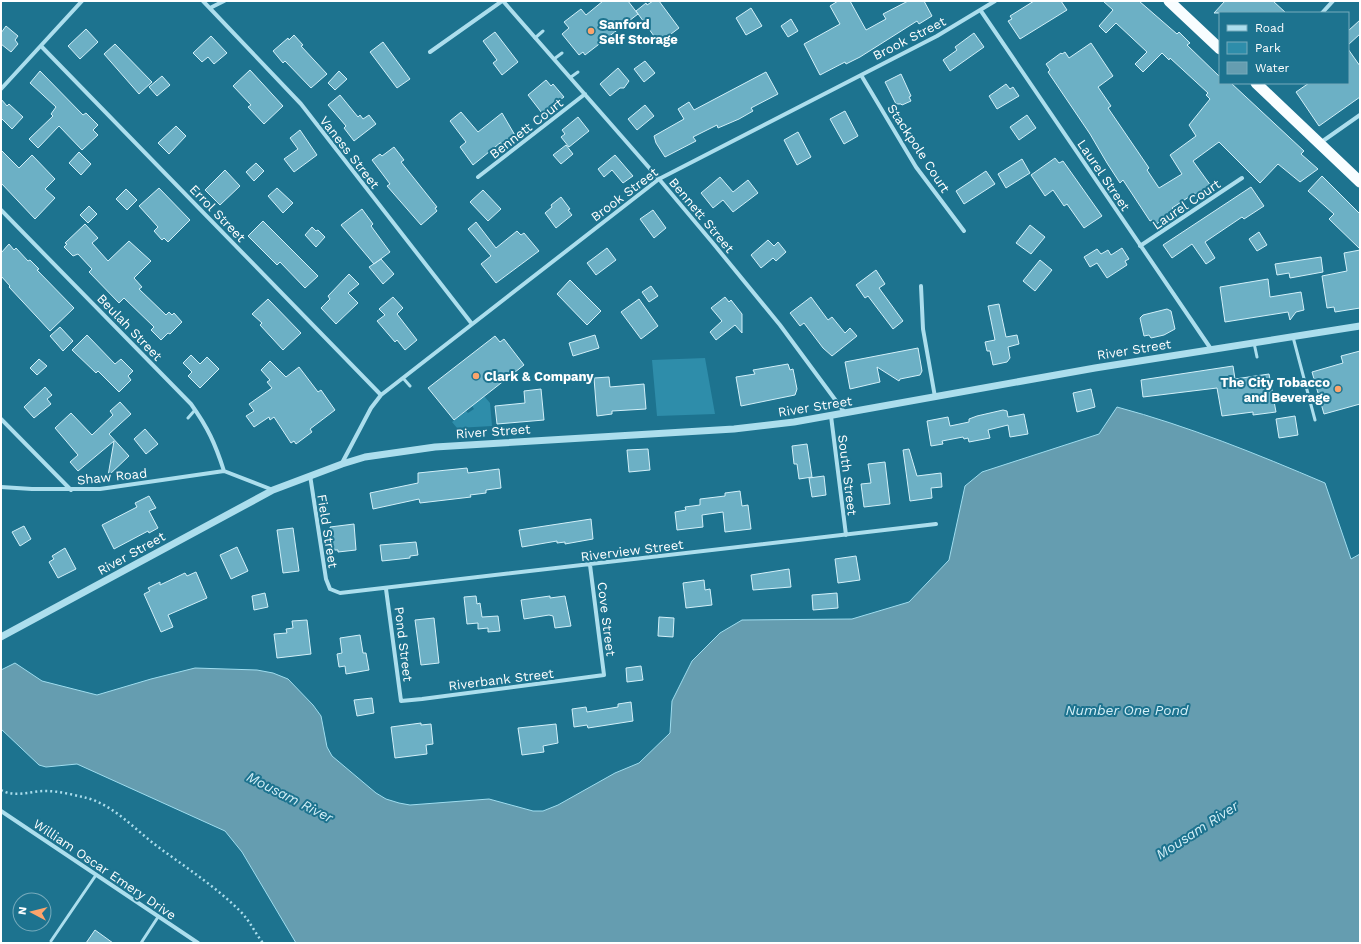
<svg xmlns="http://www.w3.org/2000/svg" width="1361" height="944" viewBox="0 0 1361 944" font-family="'Work Sans',sans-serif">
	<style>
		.green { fill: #2e8daa }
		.water { fill: #659db0; stroke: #9fddef }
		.building { fill: #6cb0c5; stroke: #d2f0f9 }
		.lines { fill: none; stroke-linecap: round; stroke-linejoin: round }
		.path { stroke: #acdeed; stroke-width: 2.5; stroke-dasharray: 2 3; stroke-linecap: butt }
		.service { stroke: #acdeed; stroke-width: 3 }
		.minor { stroke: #acdeed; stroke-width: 4 }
		.tertiary { stroke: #acdeed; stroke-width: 7 }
		.trunk { stroke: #f8fdff; stroke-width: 11 }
		.poi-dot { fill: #fca46b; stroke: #1d738f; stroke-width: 1.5 }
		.labels { text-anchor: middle; stroke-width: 4; stroke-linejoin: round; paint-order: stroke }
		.poi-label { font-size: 13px; font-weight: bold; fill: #fff; stroke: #1d738f; text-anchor: start }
		.street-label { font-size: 13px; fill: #fff; stroke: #1d738f }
		.water-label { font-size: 14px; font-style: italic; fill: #d4f0f8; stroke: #1d738f }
	</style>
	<rect width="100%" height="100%" fill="#1d738f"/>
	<path class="green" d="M705,358L715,414L657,416L652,360Z
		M484,396L490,403L492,426L457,428L452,422L466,411L468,413L474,409L472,406Z"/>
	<path class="water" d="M1117,407C1188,426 1257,454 1325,483L1351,559L1360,554V943H296L242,852L225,831L77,764L46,767L39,765L1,729V670L15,663L42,681L97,695L151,679L195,668L257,670L273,673L288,679L313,705L321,716L327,747L332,756L376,793L386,799L399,803L410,805L489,799L533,811H543L558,805L615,773L639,763L670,733L672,701L692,661L720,633L742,620L852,619L909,602L949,560L965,486L982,472L1099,434Z"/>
	<path class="building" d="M603,1H628L638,14L585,55L583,52L579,55L562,34L569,28L564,22L581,9L586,15Z
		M653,1H659L679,28L659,43L636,11L646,3L647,5Z
		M838,1H850L866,30L886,19L883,14L908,1H924L932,16L919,24L917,21L860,57L846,64L845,62L820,75L804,44L840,24L830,6Z
		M1034,1H1061L1067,10L1020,39L1008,21L1012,19L1010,16Z
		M1103,1H1139L1177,34L1179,32L1190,43L1187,45L1220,77V83H1231L1304,151L1301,154L1318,169L1300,182L1278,164L1260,183L1219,142L1193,161L1211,186L1197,196L1195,193L1172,208L1175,211L1155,225L1152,220L1150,221L1123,180L1120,183L1107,163L1090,134L1048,72L1050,70L1046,64L1061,53L1062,54L1065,52L1069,58L1091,43L1113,76L1098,87L1111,106L1108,108L1149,168L1147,170L1159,188L1182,174L1170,155L1196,136L1189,125L1210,99L1206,95L1208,93L1170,58L1169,60L1162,53L1143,72L1135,64L1147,52L1116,23L1106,33L1099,26L1113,10Z
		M1225,1H1273L1286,13H1214Z
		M751,8L762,26L746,35L736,18Z
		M791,19L798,31L788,37L781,26Z
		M1360,20V34L1348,45V31Z
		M6,26L18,36L15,40L18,44L11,52L1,44V33Z
		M86,29L98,42L80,59L68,46Z
		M495,32L518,62L502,75L493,63L497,60L483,41Z
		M974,33L984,47L950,71L943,60L957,50L955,47Z
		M294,35L303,45L301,46L327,74L311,88L285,61L283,63L273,51L288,38L289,40Z
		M211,36L227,53L214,64L208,57L202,62L193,53Z
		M383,42L410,79L397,88L370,52Z
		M115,44L152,82L139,94L104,54Z
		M1348,49L1360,66V97L1319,126L1296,92L1309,83H1348Z
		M645,61L655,73L644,82L634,69Z
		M618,68L629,81L624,88H620L610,96L600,84Z
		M250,70L283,106L264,124L248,107L251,105L233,86Z
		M40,71L83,115L86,113L98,125L93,130L98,135L82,150L59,126L38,148L29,139L53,116L51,114L56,107L30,83Z
		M339,71L347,79L335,90L328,83Z
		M766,72L778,94L751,108L753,111L739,119L718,128L717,125L693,137L696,141L665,157L656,143L654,136L684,119L678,109L689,102L694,110Z
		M901,74L911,96L909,97L911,101L902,105L901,104H896L885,82Z
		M162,76L170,85L157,96L149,87Z
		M546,80L551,86L553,84L564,97L557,102L559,105L545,117L528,95Z
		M1006,84L1010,89L1013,87L1019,96L997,109L989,96Z
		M340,95L358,117L360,115L363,119L369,115L376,124L354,141L344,128L346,126L328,105Z
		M1,99L7,106L9,104L23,117L12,129L1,118Z
		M645,105L654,116L637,130L628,119Z
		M845,111L858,136L844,144L830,119Z
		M461,112L478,132L502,113L516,137L504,147L501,143H500L473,165L460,147L466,142L450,121Z
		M1027,115L1036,128L1019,140L1010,127Z
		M578,117L589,131L569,147L561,137L565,134L562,130Z
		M176,126L186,136L169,154L158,143Z
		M300,130L317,155L294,172L284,159L298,149L290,138Z
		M798,132L811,157L797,165L784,140Z
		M566,145L573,154L561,164L553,155Z
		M394,147L404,160L401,162L437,207L435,208L437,211L421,225L387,186L390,184L372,160L380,154L382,156Z
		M1,150L19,168L32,155L55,179L45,189L55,198L35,219L1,183Z
		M79,152L91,164L81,175L69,163Z
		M615,155L633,176L623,183L612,170L604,177L598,169Z
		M1055,158L1059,163L1063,161L1102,216L1084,228L1067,204L1064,206L1053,190L1045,196L1031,175Z
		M1022,159L1030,173L1006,188L998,174Z
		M256,163L264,171L254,181L246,172Z
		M225,170L240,186L220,205L205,190Z
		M986,171L995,184L964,204L956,191Z
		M1322,176L1360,214V249L1329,219L1334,214L1308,191Z
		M720,177L733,192L748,180L758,193L733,212L723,200L713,208L701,193Z
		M1251,187L1264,206L1244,219L1242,217L1205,242L1215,258L1206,264L1192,244L1172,258L1163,245Z
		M159,188L190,220L168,242L164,238L162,240L154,231L158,227L139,206Z
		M277,188L293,203L283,213L268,196Z
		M126,189L137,200L127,210L116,199Z
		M483,190L501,209L488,221L470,202Z
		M561,197L570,209L568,210L572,215L556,228L545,213L552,207L551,205Z
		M89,206L97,214L88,223L80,215Z
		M362,209L373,224L371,226L390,252L374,264L341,225Z
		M653,210L666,228L654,238L640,219Z
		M263,221L318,276L305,288L280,262L277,265L248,236Z
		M476,222L496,248L517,231L521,235L524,233L539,251L496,283L481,264L491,256L468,229Z
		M85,224L98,238L92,243L108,261L129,241L151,261L134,278L142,287L139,289L166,315L169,312L172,315L174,313L182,322L170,334L168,333L161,340L151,330L154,327L124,298L119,303L89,272L92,269L78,254L73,256L64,247L67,244L65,243Z
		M1030,225L1045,237L1031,254L1016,243Z
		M312,227L316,231L318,230L325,237L316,247L305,235Z
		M1259,232L1267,245L1257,251L1249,239Z
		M768,240L774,246L778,242L786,252L776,261L773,258L761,268L751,255Z
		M9,244L14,250L16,248L28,261L30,260L39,269L37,270L74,308L50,331L9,287L10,286L1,276V253Z
		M607,248L616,260L596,275L587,263Z
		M1122,248L1129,259L1125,261L1127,265L1107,278L1097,263L1090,267L1084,257L1097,249L1101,254L1108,250L1111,255Z
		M1360,250V308L1335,312L1334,307L1327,308L1322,276L1347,271L1344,253Z
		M1321,257L1323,272L1290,278L1289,273L1277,275L1275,264Z
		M381,259L394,274L383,284L369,267Z
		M1040,260L1052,270L1035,291L1023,281Z
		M876,270L885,284L879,288L903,321L893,329L868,296L865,298L856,285Z
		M349,274L359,284L348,293L358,303L336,324L321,308L330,299L328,296Z
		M1268,279L1270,297L1301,292L1304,310L1296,312L1290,320L1288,312L1225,322L1220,287Z
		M570,280L601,311L587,325L557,294Z
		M651,286L658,296L649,302L642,292Z
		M393,297L403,308L397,314L417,340L405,350L397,340L395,342L377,321L385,315L379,309Z
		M725,297L729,302L731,300L742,314V333L735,325L716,340L710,332L722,321L711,308Z
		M811,297L828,320L832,317L845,333L850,328L857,336L832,356L823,348L804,323L800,326L790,313Z
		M268,299L301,333L283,350L260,325L262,323L252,314Z
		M639,299L658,326L641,339L621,312Z
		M999,304L1006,337L1017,335L1019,344L1008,347L1010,358L1007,362L993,365L990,351H987L985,342L995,340L988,306Z
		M1167,309L1171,311L1175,329L1164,335L1151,338L1149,335L1144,336L1140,318L1143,315Z
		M60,327L73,341L63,351L50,336Z
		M87,335L115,364L121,359L133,371L128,376L131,380L119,392L98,371L96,373L72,350Z
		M595,335L599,348L573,356L569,343Z
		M495,336L500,342L504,339L524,365L454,420L428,388Z
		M918,348L922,371L920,375L900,379L899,381L877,367L880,382L850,389L845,362Z
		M1360,351V404L1324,414L1312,372L1343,363L1341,356Z
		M191,355L200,364L207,357L219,369L200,388L188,376L192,372L183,363Z
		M39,359L47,366L37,375L30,368Z
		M270,361L286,377L299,367L318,392L321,390L335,410L310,429L312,432L296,444L294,441L291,443L274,417L270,420L269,417L254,427L246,416L254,411L249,404L272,388L267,382L270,380L261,370Z
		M788,364L790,370L793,369L797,389L795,395L741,406L736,377L755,374L753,370Z
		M1233,366L1235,379L1269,374L1276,412L1253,415V412L1222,416L1217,388L1143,397L1141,380Z
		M609,377L610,387L644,384L646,409L612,411V414L597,416L594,378Z
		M45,387L52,395L47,399L51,404L34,418L24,407Z
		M541,389L544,420L497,424L495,406L525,403L524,391Z
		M1091,389L1095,407L1077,412L1073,393Z
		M120,402L131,414L109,434L129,456L108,476L114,441L78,471L70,462L78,455L55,428L71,413L92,435L113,415L110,411Z
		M1003,410L1007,411L1008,417L1024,414L1028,434L1010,437L1008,425L988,430L990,438L969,442L968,438L964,439L963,437L942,441L943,444L931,446L927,421L948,417L950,426L969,422V419L977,416Z
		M1295,416L1298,435L1279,438L1276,419Z
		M145,429L158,444L146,454L134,439Z
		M807,444L812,477L799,479L797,464H794L792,446Z
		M648,449L650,470L629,472L627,450Z
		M909,449L917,476L941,473L942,487L931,488L932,498L910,501L903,450Z
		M885,462L890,504L864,507L861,484L871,483L868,464Z
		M467,468L468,473L499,469L501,488L486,490V493L470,495L471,497L420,503L419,499L373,509L370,493L418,483V473Z
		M824,476L826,495L812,497L809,478Z
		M740,491L742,506L748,505L751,529L725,532L723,512L702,515L703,527L677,530L675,512L686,510L685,507L700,505V499L725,496V493Z
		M149,496L156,508L149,511L158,528L149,533L148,531L114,549L102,525L137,507L135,503Z
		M591,519L593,539L565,544V542L557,543V541L522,547L519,530Z
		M354,524L356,550L338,552V550H333L330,527Z
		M24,526L31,539L20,546L12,532Z
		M293,528L299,571L283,573L277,530Z
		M416,542L418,555L410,556V558L382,561L380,545Z
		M237,547L248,571L231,579L220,555Z
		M65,548L76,569L58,578L49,562L54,559L52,556Z
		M856,556L860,580L838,583L835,559Z
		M789,569L791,587L753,590L751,575Z
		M196,572L207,598L168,615L173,627L161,632L144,594L150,591L148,588L160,582V585L185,573L187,576Z
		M704,580L705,590L710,589L712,605L686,608L683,583Z
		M265,593L268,607L254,610L252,596Z
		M837,593L838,608L813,610L812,595Z
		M476,596L477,604L480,603L482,617L498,616L500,631L488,632V628L478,629V623L467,624L464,597Z
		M550,596V598L565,596L571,626L555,628L553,616L549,615L524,619L521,600Z
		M659,617L674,618L673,637L658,636Z
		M434,618L439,663L421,665L415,620Z
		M307,620L311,654L277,658L274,634L287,633L286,629L293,628L292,621Z
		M360,635L363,653H366L369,670L346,674L345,666L339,667L337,654L342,653L340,638Z
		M641,666L643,680L627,682L626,668Z
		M372,698L374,713L357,716L354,700Z
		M631,702L633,721L588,728L587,725L574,727L572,709L586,707L587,712L618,707V704Z
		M421,723V725L431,724L433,744L426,745L427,754L395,758L391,727Z
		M556,724L558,743L543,746L544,752L522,755L518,728Z
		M95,930L113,943H86Z"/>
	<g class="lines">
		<path class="path" d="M1,790C15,798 30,791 45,791C59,791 74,795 87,798C115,806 134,829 157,846C185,867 215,886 240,911C250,921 255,933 263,943"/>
		<path class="service" d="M535,38L543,31
			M554,59L562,53
			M571,77L578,72
			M1293,337L1315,420
			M1254,343L1257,357
			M403,378L410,386
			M188,418L195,410
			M51,941L96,875
			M141,943L158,917"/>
		<path class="minor" d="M203,1L301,104L472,324
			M503,1L659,179L712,242L780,325L845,413
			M210,8L224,1
			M981,11L1211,349
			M1322,13L1333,1
			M41,46L381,395
			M430,52L502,1
			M861,75L916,167L964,231
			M1,89L82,1
			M1320,143L1360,115
			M478,177L585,94
			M1,210L191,404C208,428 215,443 224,471
			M1140,246L1242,178
			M921,286L923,329L935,397
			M831,416L846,535
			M1,419L71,490
			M342,463L371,408L381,395L659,179L937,36L995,1
			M310,475L326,579L330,589L340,593L936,524
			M1,487L32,489H100L224,471L273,490
			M386,589L401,701L422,699L604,675L590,565
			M1,811L198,943"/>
		<path class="tertiary" d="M1,637L273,490L342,464L365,457L435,447L734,429L794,422L1095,368L1360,326"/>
		<path class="trunk" d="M1169,1L1220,49
			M1256,83L1360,182"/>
	</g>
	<g class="poi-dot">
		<circle cx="591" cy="31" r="4"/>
		<circle cx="476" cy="376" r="4"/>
		<circle cx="1338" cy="389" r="4"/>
	</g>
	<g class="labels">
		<g class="poi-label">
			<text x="599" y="29">Sanford<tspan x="599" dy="15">Self Storage</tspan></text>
			<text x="484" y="381">Clark &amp; Company</text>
			<text x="1330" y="387" text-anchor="end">The City Tobacco<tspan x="1330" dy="15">and Beverage</tspan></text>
		</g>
		<g class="street-label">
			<text transform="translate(909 38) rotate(-27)" y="5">Brook Street</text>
			<text transform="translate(526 128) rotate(-38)" y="5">Bennett Court</text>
			<text transform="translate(919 148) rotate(57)" y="5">Stackpole Court</text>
			<text transform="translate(350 152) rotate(52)" y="5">Vaness Street</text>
			<text transform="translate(1104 175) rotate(56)" y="5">Laurel Street</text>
			<text transform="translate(624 194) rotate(-37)" y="5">Brook Street</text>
			<text transform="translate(1186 204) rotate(-34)" y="5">Laurel Court</text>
			<text transform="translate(218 213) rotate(46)" y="5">Errol Street</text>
			<text transform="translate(702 215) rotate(50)" y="5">Bennett Street</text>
			<text transform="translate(130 327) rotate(46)" y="5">Beulah Street</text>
			<text transform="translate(1134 349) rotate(-9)" y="5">River Street</text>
			<text transform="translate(815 406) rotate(-9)" y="5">River Street</text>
			<text transform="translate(493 431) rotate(-4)" y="5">River Street</text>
			<text transform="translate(848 475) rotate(83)" y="5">South Street</text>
			<text transform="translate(112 476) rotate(-6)" y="5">Shaw Road</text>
			<text transform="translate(328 531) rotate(81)" y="5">Field Street</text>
			<text transform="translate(632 550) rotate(-7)" y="5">Riverview Street</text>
			<text transform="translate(131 553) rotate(-29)" y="5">River Street</text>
			<text transform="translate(607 619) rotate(83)" y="5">Cove Street</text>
			<text transform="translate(404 644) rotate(83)" y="5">Pond Street</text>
			<text transform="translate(501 679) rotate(-7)" y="5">Riverbank Street</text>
			<text transform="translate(105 869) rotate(34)" y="5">William Oscar Emery Drive</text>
		</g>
		<g class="water-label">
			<text x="1127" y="715">Number One Pond</text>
			<text transform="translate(290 797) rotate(27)" y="5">Mousam River</text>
			<text transform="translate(1197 830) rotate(-33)" y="5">Mousam River</text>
		</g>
	</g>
	<rect width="1361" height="944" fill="none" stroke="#ffffff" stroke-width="4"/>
	<rect x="1219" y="12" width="130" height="72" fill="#1d738f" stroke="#77abbc"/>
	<rect x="1227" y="25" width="20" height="6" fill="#acdeed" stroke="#77abbc"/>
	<text x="1255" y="32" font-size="12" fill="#ffffff">Road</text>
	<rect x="1227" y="42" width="20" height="12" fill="#2e8daa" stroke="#77abbc"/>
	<text x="1255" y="52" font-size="12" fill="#ffffff">Park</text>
	<rect x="1227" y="62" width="20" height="12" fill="#659db0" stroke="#77abbc"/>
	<text x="1255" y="72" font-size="12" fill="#ffffff">Water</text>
	<g transform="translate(32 912) rotate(277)"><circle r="19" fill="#1d738f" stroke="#77abbc"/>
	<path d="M0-3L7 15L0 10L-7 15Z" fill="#fca46b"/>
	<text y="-6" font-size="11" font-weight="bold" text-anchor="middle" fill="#ffffff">N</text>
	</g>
</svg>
